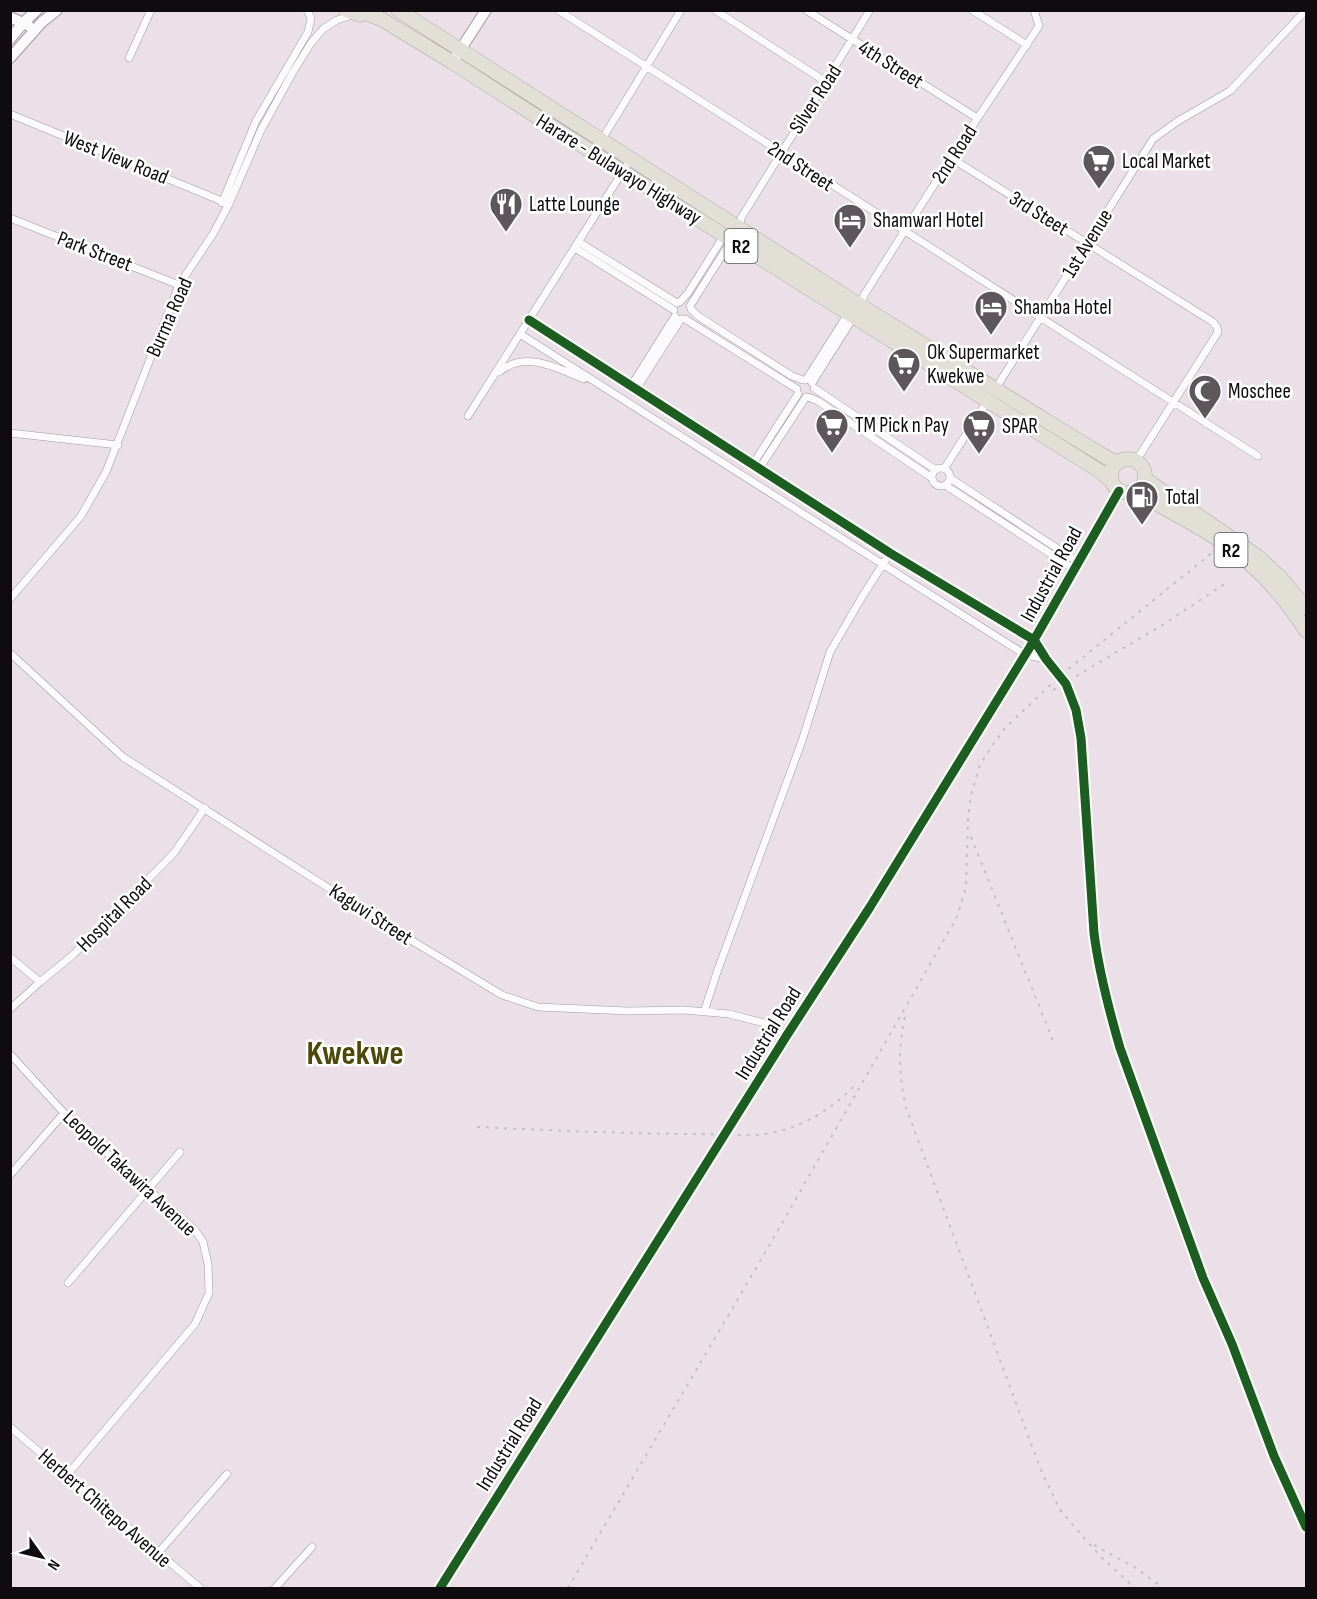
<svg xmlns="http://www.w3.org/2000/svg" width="1317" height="1599" viewBox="0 0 1317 1599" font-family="'Sofia Sans Condensed',sans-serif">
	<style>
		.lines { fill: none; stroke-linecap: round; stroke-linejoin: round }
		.street-casing { stroke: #a19a9f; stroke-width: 8 }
		.secondary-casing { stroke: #a19a9f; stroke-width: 12 }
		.highway-casing { stroke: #aca6a0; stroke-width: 15 }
		.street { stroke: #fcfafc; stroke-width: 7 }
		.secondary { stroke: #fcfafc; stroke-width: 10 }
		.highway { stroke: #e2dfd7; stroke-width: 14 }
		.rail { stroke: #c3c0c2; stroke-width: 2; stroke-dasharray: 3 6; stroke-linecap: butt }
		.cycleway-casing { stroke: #fff; stroke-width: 13 }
		.cycleway { stroke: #1b5e20; stroke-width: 9 }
		.labels { text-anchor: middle; stroke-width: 5; stroke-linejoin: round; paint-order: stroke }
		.shield { fill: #fff; stroke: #585457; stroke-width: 1.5 }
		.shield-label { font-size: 20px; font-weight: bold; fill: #100b0f }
		.street-label { font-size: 21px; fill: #100b0f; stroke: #fff }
		.poi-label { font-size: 21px; fill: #100b0f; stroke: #fff; text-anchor: start }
		.town-label { font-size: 33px; font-weight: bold; fill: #4e4908; stroke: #fff }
	</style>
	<rect width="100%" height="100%" fill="#ebe0e8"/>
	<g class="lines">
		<g class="street-casing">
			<path id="street" d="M558,10L1258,456
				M715,10L826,82
				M806,10L977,118
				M972,10L1027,45
				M129,58L151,10
				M10,114L229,204
				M601,141L681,10
				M951,158L1213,322L1217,327L1218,332L1136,461
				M222,203L256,121L308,32L311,18L307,10
				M10,218L179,285
				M739,229L741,218L870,10
				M579,242L677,303
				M575,248L674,310
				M680,302L688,293L725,234
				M690,306L733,238
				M861,306L864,295L951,158L1039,26L1034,10
				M691,309L698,316L792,376L803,380
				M685,319L797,389
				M529,320L890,553L1034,640L1046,659L1066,684L1076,710L1081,738L1094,933C1099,973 1109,1010 1120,1048L1203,1278L1232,1344L1274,1456L1306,1527
				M520,334L1005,642L1026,655L1046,659
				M499,372C526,350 556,368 584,379
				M806,380L849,312
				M812,383L855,315
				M631,386L675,316
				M814,388L936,470
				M636,389L681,319
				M994,391L1153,139L1178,121L1230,91L1306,10
				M808,397L818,401L932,478
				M468,416L630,160
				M10,433L118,445
				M753,464L798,394
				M932 477a9 9 0 1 1 18 0a9 9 0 1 1-18 0Z
				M759,469L806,397
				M944,469L988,400
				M950,478L1078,562
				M945,485L1074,569
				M10,599L81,516L106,472L179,285L213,234L229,204L261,130L293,72L311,43L323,29L337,20L355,14
				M10,653L123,757L391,928L502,995L538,1007L628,1011L684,1010L729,1014L768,1024L787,1035
				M10,957L40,982
				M10,1009L40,982L73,955L174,853L205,808
				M704,1012L717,972L802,741L830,652L862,597L890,553
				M10,1054L64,1113L111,1157L195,1230L203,1242L208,1264L209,1293L195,1324L67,1475
				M10,1175L64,1113
				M68,1283L180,1152
				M10,1427L200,1588
				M158,1553L227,1474
				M275,1588L312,1547"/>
		</g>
		<g class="secondary-casing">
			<path id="secondary" d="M10,17L29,26
				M10,39L24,22L37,10
				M457,55L486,10
				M10,58L42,22L57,10
				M440,1588L787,1035L870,907L1030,647L1119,491"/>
		</g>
		<g class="highway-casing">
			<path id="highway" d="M346,10L360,15L372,10
				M398,10L855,302L1071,436L1109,459L1117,462
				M368,14L383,20L452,62L623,172L1101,472L1112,482
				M1111 476a17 17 0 1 1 34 0a17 17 0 1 1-34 0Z
				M1145,479L1257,556L1280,577L1306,608
				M1135,492C1173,513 1216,534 1249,563C1272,583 1290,606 1306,631"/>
		</g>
		<use href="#street" class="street"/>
		<use href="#secondary" class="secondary"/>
		<use href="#highway" class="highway"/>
		<path class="rail" d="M1053,690L1164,624L1226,583
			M971,837L1054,1043
			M905,1017C898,1048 899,1077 906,1108L1041,1470L1060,1510L1100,1556L1135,1588
			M477,1127C551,1130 624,1134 698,1134C724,1134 750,1138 776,1132C807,1125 836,1106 857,1083
			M1094,1545L1136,1568L1163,1588
			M568,1588L769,1246L957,917L966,887L968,819L971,795L980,765L992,746L1005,728L1061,675L1213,552"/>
		<g class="cycleway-casing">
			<path id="cycleway" d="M529,320L890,553L1034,640L1046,659L1066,684L1076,710L1081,738L1094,933C1099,973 1109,1010 1120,1048L1203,1278L1232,1344L1274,1456L1306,1527
				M440,1588L787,1035L870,907L1030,647L1119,491"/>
		</g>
		<use href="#cycleway" class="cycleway"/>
	</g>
	<defs>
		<g id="supermarket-pin" transform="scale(1.725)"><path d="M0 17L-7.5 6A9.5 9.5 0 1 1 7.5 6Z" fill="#5d565b" stroke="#fff"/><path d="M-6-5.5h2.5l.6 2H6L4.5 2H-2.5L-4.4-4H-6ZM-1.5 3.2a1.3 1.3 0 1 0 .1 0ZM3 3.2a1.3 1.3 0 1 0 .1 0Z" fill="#fff"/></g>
		<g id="restaurant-pin" transform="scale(1.725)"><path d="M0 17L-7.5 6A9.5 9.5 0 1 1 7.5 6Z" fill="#5d565b" stroke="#fff"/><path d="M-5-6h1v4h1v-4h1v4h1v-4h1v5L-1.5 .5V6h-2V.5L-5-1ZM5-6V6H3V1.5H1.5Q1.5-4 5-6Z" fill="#fff"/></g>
		<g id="hotel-pin" transform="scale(1.725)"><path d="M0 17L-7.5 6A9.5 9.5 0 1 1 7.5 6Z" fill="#5d565b" stroke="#fff"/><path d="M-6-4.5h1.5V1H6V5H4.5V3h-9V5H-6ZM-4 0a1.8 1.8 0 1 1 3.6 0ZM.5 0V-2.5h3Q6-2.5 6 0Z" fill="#fff"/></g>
		<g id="mosque-pin" transform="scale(1.725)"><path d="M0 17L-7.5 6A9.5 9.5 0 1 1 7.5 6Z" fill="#5d565b" stroke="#fff"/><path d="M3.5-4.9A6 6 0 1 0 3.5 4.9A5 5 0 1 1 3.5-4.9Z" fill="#fff"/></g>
		<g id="fuel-pin" transform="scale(1.725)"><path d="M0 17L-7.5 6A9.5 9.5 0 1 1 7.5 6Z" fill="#5d565b" stroke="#fff"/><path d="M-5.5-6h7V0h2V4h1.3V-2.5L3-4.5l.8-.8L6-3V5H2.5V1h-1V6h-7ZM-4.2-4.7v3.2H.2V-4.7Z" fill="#fff"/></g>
	</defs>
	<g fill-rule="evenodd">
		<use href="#supermarket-pin" x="1099" y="161"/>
		<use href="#restaurant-pin" x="506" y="204"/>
		<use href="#hotel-pin" x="850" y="220"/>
		<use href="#hotel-pin" x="991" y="307"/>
		<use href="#supermarket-pin" x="904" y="364"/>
		<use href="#mosque-pin" x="1205" y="391"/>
		<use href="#supermarket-pin" x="832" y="425"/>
		<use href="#supermarket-pin" x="979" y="426"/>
		<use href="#fuel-pin" x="1142" y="497"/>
	</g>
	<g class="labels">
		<g class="shield">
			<rect x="724.5" y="229" width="33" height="34" rx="4.5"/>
			<rect x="1214.5" y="533" width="33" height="34" rx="4.5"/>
		</g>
		<g class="shield-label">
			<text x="741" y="253">R2</text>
			<text x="1231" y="557">R2</text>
		</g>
		<g class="street-label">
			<text transform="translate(891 64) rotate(32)" y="7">4th Street</text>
			<text transform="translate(815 99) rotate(-57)" y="7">Silver Road</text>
			<text transform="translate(954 154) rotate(-57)" y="7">2nd Road</text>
			<text transform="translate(116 157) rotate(22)" y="7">West View Road</text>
			<text transform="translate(801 166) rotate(33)" y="7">2nd Street</text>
			<text transform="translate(619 169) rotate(32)" y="7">Harare - Bulawayo Highway</text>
			<text transform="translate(1039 213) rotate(32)" y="7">3rd Steet</text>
			<text transform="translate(1087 243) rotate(-58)" y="7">1st Avenue</text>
			<text transform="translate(95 251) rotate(21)" y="7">Park Street</text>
			<text transform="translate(169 317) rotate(-66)" y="7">Burma Road</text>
			<text transform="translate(1051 574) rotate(-61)" y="7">Industrial Road</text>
			<text transform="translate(114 914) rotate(-45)" y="7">Hospital Road</text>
			<text transform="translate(371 914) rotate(33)" y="7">Kaguvi Street</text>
			<text transform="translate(768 1033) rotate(-58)" y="7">Industrial Road</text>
			<text transform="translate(130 1173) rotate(43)" y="7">Leopold Takawira Avenue</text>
			<text transform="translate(509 1444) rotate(-58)" y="7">Industrial Road</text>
			<text transform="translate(105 1508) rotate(41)" y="7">Herbert Chitepo Avenue</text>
		</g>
		<g class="poi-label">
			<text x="1122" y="168">Local Market</text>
			<text x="529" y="211">Latte Lounge</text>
			<text x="873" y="227">Shamwarl Hotel</text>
			<text x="1014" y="314">Shamba Hotel</text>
			<text x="927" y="359">Ok Supermarket<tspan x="927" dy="24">Kwekwe</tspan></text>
			<text x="1228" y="398">Moschee</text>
			<text x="855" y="432">TM Pick n Pay</text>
			<text x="1002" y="433">SPAR</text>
			<text x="1165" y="504">Total</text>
		</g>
		<g class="town-label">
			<text x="355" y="1064">Kwekwe</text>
		</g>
	</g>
	<rect width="1317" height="1599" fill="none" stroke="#100b0f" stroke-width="24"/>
	<g transform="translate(42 1557) rotate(124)" stroke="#ffffff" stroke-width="4.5" paint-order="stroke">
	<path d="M0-4.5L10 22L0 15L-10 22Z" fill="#100b0f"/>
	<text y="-9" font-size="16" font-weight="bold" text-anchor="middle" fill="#100b0f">N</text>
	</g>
</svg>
